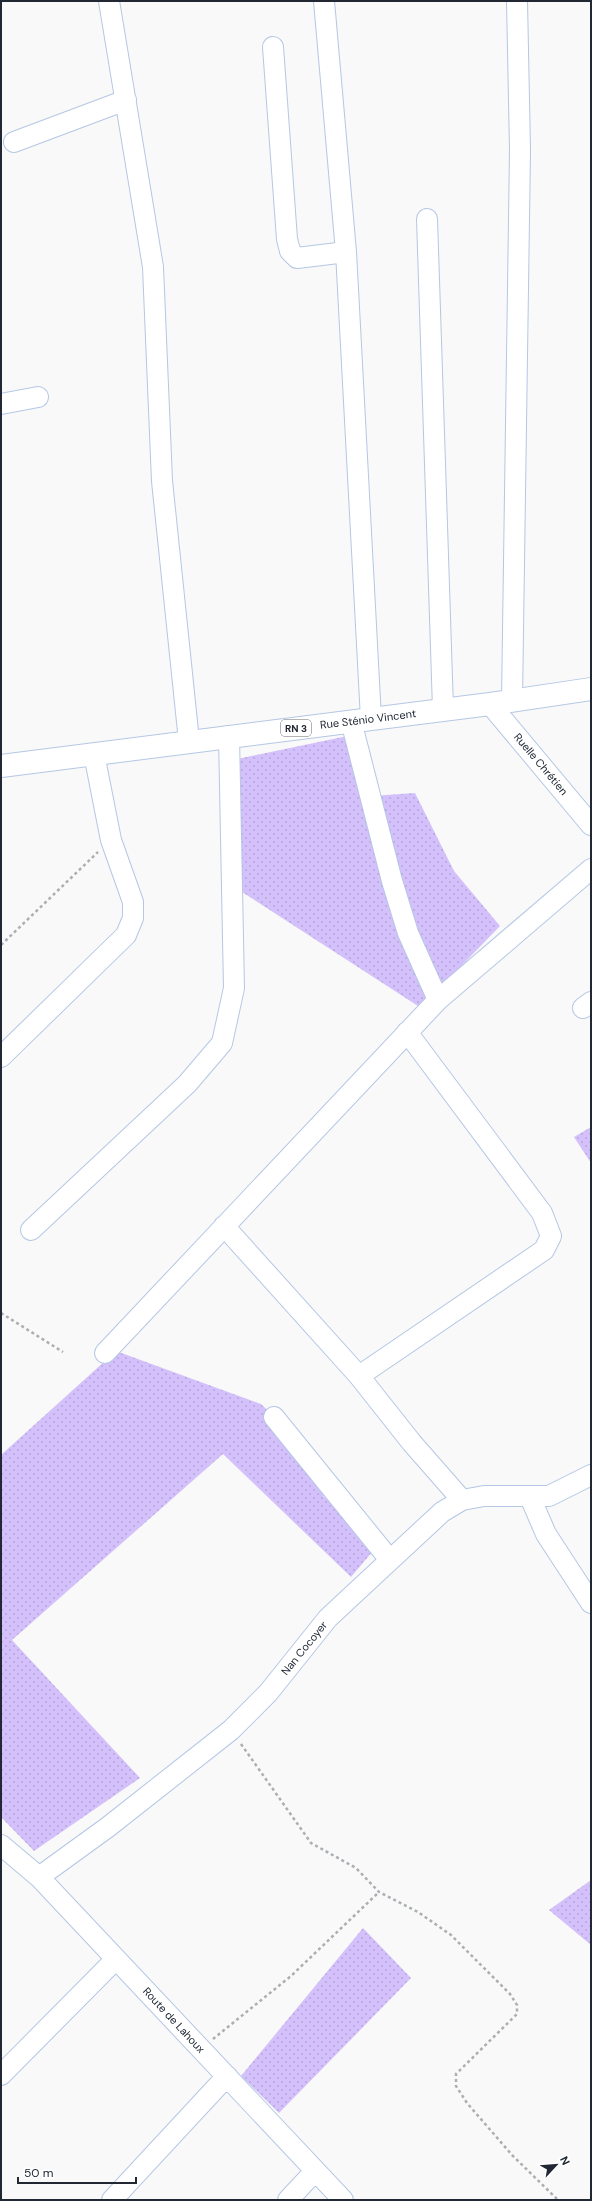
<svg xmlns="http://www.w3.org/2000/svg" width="592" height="2201" viewBox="0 0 592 2201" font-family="'DM Sans',sans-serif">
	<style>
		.grass { fill: url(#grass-dots) }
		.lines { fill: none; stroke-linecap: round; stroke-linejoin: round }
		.minor-casing { stroke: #b5c7e5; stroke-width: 22 }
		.major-casing { stroke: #b5c7e5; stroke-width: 24 }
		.path { stroke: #abaeb2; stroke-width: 2.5; stroke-dasharray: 3 3; stroke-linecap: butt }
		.minor { stroke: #fff; stroke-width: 20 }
		.major { stroke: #fff; stroke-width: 22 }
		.labels { text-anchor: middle; stroke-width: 3.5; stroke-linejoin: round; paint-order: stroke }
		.shield { fill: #fff; stroke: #646871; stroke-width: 1 }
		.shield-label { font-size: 10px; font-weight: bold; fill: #212834 }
		.street-label { font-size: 11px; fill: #212834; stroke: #fff }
	</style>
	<defs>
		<pattern id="grass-dots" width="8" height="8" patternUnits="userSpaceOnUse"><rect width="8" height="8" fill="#d4c1fb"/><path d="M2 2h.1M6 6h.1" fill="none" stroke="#b6a6d8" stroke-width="1.8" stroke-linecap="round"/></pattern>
	</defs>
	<rect width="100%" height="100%" fill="#f8f9f8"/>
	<path class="grass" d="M357,734L371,796L415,793L454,871L500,926L439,989L418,1006L242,892L237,759Z
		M591,1127V1163L574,1137Z
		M116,1351L261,1404L337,1478L323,1496L379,1544L351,1577L223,1454L12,1640L140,1778L34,1851L1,1817V1455Z
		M591,1880V1945L549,1910Z
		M363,1928L411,1978L279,2113L241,2076Z"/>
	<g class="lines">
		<g class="minor-casing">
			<path id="minor" d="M109,1L153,267L162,481L189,741
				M324,1L346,252L371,719
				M273,47L287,239L290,251L297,258L346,252
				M14,142L126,100
				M427,219L443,709
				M1,404L38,397
				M512,700L520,150L517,1
				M490,704L591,825
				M438,1000L591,869
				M583,1008L591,1002
				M1,1057L126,935L133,918V902L111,840L94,754
				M224,1226L359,1376L412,1443L462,1500
				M31,1230L187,1084L222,1043L234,988L229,736
				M105,1353L438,1000L408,933L392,881L351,721
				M359,1376L544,1250L551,1236L542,1213L407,1032
				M274,1417L390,1560
				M530,1497L546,1534L591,1603
				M1,1845L39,1877L343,2200
				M39,1877L108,1827L231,1730L268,1693L328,1618L442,1512L462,1500L484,1496H549L591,1475
				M1,2075L116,1959
				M112,2200L227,2076
				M288,2200L315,2171"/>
		</g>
		<g class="major-casing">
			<path id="major" d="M1,766L490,704L591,689"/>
		</g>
		<path class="path" d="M1,945L98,852
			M1,1313L63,1352
			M241,1744L311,1843L356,1868L379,1892L418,1912L451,1935L510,1994L517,2005V2014L456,2074V2086L467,2103L512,2155L558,2200
			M213,2039L291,1976L379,1892"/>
		<use href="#minor" class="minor"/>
		<use href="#major" class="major"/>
	</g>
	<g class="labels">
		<rect class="shield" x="281" y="720" width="30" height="16" rx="3"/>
		<g class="shield-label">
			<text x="296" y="732">RN 3</text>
		</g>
		<g class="street-label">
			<text transform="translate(368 719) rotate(-7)" y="4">Rue Sténio Vincent</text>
			<text transform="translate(541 764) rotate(50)" y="4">Ruelle Chrétien</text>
			<text transform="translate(304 1648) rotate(-51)" y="4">Nan Cocoyer</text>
			<text transform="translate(174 2020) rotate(47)" y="4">Route de Lahoux</text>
		</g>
	</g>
	<rect width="592" height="2201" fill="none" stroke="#212834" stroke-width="4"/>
	<g transform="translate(556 2165) rotate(64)" stroke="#ffffff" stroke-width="3" paint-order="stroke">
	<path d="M0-3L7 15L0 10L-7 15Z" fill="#212834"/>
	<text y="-6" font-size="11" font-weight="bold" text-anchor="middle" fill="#212834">N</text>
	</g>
	<path d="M18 2177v6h118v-6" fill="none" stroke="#212834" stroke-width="2"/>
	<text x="24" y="2177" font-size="12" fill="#212834" stroke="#ffffff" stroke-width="3" paint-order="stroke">50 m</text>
</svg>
